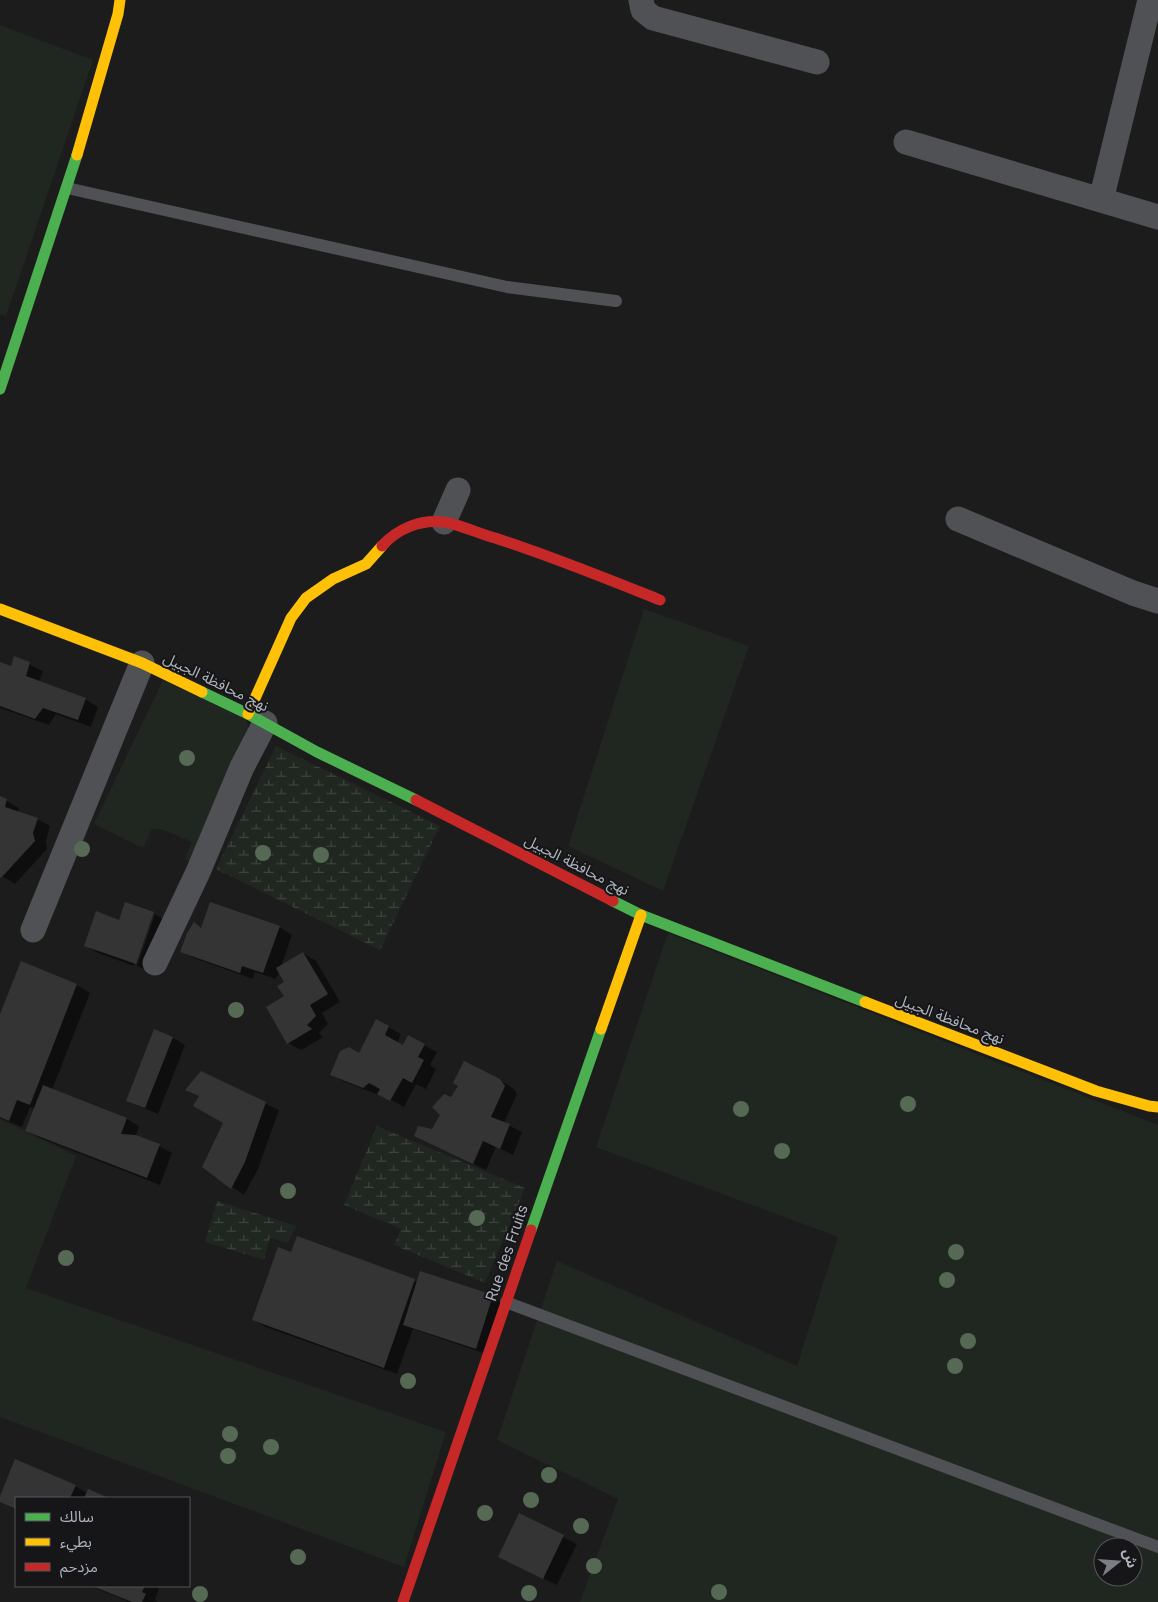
<svg xmlns="http://www.w3.org/2000/svg" width="1158" height="1602" viewBox="0 0 1158 1602" font-family="Inter,'Noto Sans Arabic',sans-serif">
	<style>
		.grass { fill: #1f2720; fill-rule: evenodd }
		.wetland { fill: url(#wetland-marsh) }
		.shadow { fill: #0007 }
		.building { fill: #343434 }
		.lines { fill: none; stroke-linecap: round; stroke-linejoin: round }
		.lane { stroke: #505155; stroke-width: 12 }
		.street { stroke: #505155; stroke-width: 25 }
		.fast { stroke: #4caf50; stroke-width: 11 }
		.slow { stroke: #ffc107; stroke-width: 11 }
		.jam { stroke: #c62828; stroke-width: 11 }
		.tree { fill: #566955 }
		.labels { text-anchor: middle; stroke-width: 4; stroke-linejoin: round; paint-order: stroke }
		.street-label { font-size: 15px; fill: #adb3bd; stroke: #161618 }
	</style>
	<defs>
		<pattern id="wetland-marsh" width="20" height="14" patternUnits="userSpaceOnUse" patternTransform="scale(1.25)"><rect width="20" height="14" fill="#1f2720"/><path d="M1 5h8M5 5V1M11 12h8M15 12V8" fill="none" stroke="#3d443e"/></pattern>
	</defs>
	<rect width="100%" height="100%" fill="#1c1c1c"/>
	<path class="grass" d="M0,25L93,60L6,316L0,314Z
		M644,609L749,646L663,891L568,846Z
		M163,680L245,719L250,732L193,863L185,859L192,842L161,829H152L143,848L94,824Z
		M668,933L1158,1125V1602H580L618,1499L497,1440L557,1261L797,1366L838,1237L596,1147ZM1103,1547H1133V1577H1103Z
		M0,1119L76,1156L26,1288L446,1432L404,1567L0,1417Z"/>
	<path class="wetland" d="M276,746L440,826L380,950L216,869Z
		M377,1126L525,1188L485,1283L394,1245L401,1229L344,1205Z
		M217,1201L297,1226L287,1243L270,1238L264,1260L205,1242Z"/>
	<path class="shadow" d="M15,658L43,671L39,682L85,699L98,707L91,727L56,714L49,725L0,708V664L12,668Z
		M0,797L19,808L18,813L37,819L50,826L46,841L47,849L15,884L0,875Z
		M126,904L154,914H152L134,966L98,953L85,945L120,921Z
		M155,914L166,921L149,971L137,966Z
		M279,927L292,935L281,967L303,953L316,961L340,1002L322,1013L328,1024L319,1033L323,1037L301,1050L288,1043L286,982L279,972L276,979L255,972L253,979L194,958L182,951L202,929Z
		M22,963L77,985L90,993L52,1090L127,1119L139,1126L136,1136L159,1146L172,1153L160,1185L40,1138L27,1131L35,1109L30,1107L22,1127L0,1118V1018Z
		M388,1027L401,1034L397,1043L403,1046L424,1045L437,1052L430,1065L436,1069L426,1089L416,1084L404,1107L378,1093L376,1094L345,1082L332,1075L359,1054Z
		M173,1038L185,1045L158,1114L141,1107L128,1100Z
		M201,1073L279,1110L258,1169L244,1195L232,1187L225,1123L199,1096L186,1089Z
		M499,1080L513,1088L517,1094L504,1123L522,1132L513,1155L496,1147L486,1170L415,1136L433,1130L452,1099Z
		M292,1254L418,1282L492,1296L505,1304L489,1355L413,1329L397,1374L266,1327L253,1320Z
		M75,1486L87,1493L88,1491L105,1498H16V1510L0,1501V1499Z
		M519,1515L577,1544L557,1585L512,1564Z
		M90,1586H156L159,1589L155,1600L158,1602H129Z"/>
	<path class="building" d="M14,656L30,662L26,676L86,698L78,720L43,708L35,719L0,706V662L11,666Z
		M0,796L7,799L5,807L38,818L33,833L35,841L1,878L0,877Z
		M125,902L154,912L136,964L84,946L96,911L119,920Z
		M210,902L280,926L263,973L242,966L240,973L180,952L187,933L194,922L201,928Z
		M303,952L328,994L310,1005L316,1016L307,1025L312,1029L287,1044L266,1007L284,996L277,986L284,982L276,968Z
		M21,961L77,984L30,1105L17,1100L9,1121L0,1117V1014Z
		M376,1019L389,1026L385,1035L403,1045L408,1035L425,1044L418,1057L424,1060L412,1083L403,1078L390,1101L377,1094L380,1089L369,1083L363,1088L330,1075L340,1051L349,1047L359,1053Z
		M154,1029L173,1037L145,1108L126,1101Z
		M464,1061L500,1079L505,1086L491,1117L510,1124L500,1149L483,1141L473,1164L414,1136L418,1126L432,1129L440,1115L432,1107L444,1094L451,1097L458,1086L453,1083Z
		M201,1071L266,1102L245,1162L231,1189L202,1167L223,1123L193,1106L199,1096L185,1090Z
		M43,1085L127,1118L121,1134L136,1135L160,1144L147,1178L25,1131Z
		M297,1236L415,1279L384,1368L252,1320L278,1247L291,1252Z
		M420,1271L493,1295L476,1349L403,1325Z
		M15,1459L76,1485L70,1498H16V1509L0,1502V1496Z
		M88,1489L109,1498H84Z
		M519,1513L564,1535L543,1579L498,1557Z
		M92,1586H145L142,1592L146,1594L142,1602H132Z"/>
	<g class="lines">
		<path class="lane" d="M67,188L507,287L616,301
			M506,1302L1158,1547"/>
		<path class="street" d="M641,0L643,10L653,18L817,62
			M906,142L1158,217
			M1101,200L1150,0
			M958,519L1133,593L1158,601
			M444,522L458,490
			M33,930L142,663
			M155,963L198,872L242,767L265,723"/>
		<path class="fast" d="M0,389L77,155
			M202,692L248,714L317,752L416,800
			M613,901L641,915L865,1002
			M531,1230L601,1029"/>
		<path class="slow" d="M77,155L118,14L120,0
			M0,609L142,663L202,692
			M248,714L291,618L306,598L333,579L366,564L382,546
			M865,1002L1096,1091L1149,1106L1158,1107
			M601,1029L641,915"/>
		<path class="jam" d="M382,546C397,529 420,519 444,522C458,524 480,534 495,538C551,556 605,578 660,600
			M416,800L613,901
			M403,1602L531,1230"/>
	</g>
	<g class="tree">
		<circle cx="187" cy="758" r="8"/>
		<circle cx="82" cy="849" r="8"/>
		<circle cx="263" cy="853" r="8"/>
		<circle cx="321" cy="855" r="8"/>
		<circle cx="236" cy="1010" r="8"/>
		<circle cx="908" cy="1104" r="8"/>
		<circle cx="741" cy="1109" r="8"/>
		<circle cx="782" cy="1151" r="8"/>
		<circle cx="288" cy="1191" r="8"/>
		<circle cx="477" cy="1218" r="8"/>
		<circle cx="956" cy="1252" r="8"/>
		<circle cx="66" cy="1258" r="8"/>
		<circle cx="947" cy="1280" r="8"/>
		<circle cx="968" cy="1341" r="8"/>
		<circle cx="955" cy="1366" r="8"/>
		<circle cx="408" cy="1381" r="8"/>
		<circle cx="230" cy="1434" r="8"/>
		<circle cx="271" cy="1447" r="8"/>
		<circle cx="228" cy="1456" r="8"/>
		<circle cx="549" cy="1475" r="8"/>
		<circle cx="531" cy="1500" r="8"/>
		<circle cx="485" cy="1513" r="8"/>
		<circle cx="581" cy="1526" r="8"/>
		<circle cx="298" cy="1557" r="8"/>
		<circle cx="594" cy="1566" r="8"/>
		<circle cx="719" cy="1592" r="8"/>
		<circle cx="529" cy="1593" r="8"/>
		<circle cx="200" cy="1594" r="8"/>
	</g>
	<g class="labels">
		<g class="street-label">
			<text transform="translate(216 682) rotate(26)" y="5">نهج محافظة الجبيل</text>
			<text transform="translate(577 865) rotate(27)" y="5">نهج محافظة الجبيل</text>
			<text transform="translate(950 1019) rotate(21)" y="5">نهج محافظة الجبيل</text>
			<text transform="translate(507 1253) rotate(-71)" y="5">Rue des Fruits</text>
		</g>
	</g>
	<rect x="15" y="1497" width="175" height="90" fill="#161618" stroke="#52555a"/>
	<rect x="25" y="1513" width="25" height="8" fill="#4caf50" stroke="#52555a"/>
	<text x="60" y="1522" font-size="15" fill="#adb3bd">سالك</text>
	<rect x="25" y="1538" width="25" height="8" fill="#ffc107" stroke="#52555a"/>
	<text x="60" y="1547" font-size="15" fill="#adb3bd">بطيء</text>
	<rect x="25" y="1563" width="25" height="8" fill="#c62828" stroke="#52555a"/>
	<text x="60" y="1572" font-size="15" fill="#adb3bd">مزدحم</text>
	<g transform="translate(1118 1562) rotate(73)"><circle r="24" fill="#161618" stroke="#52555a"/>
	<path d="M0-4L9 19L0 12L-9 19Z" fill="#7a7e85"/>
	<text y="-8" font-size="14" font-weight="bold" text-anchor="middle" fill="#adb3bd">ش</text>
	</g>
</svg>
